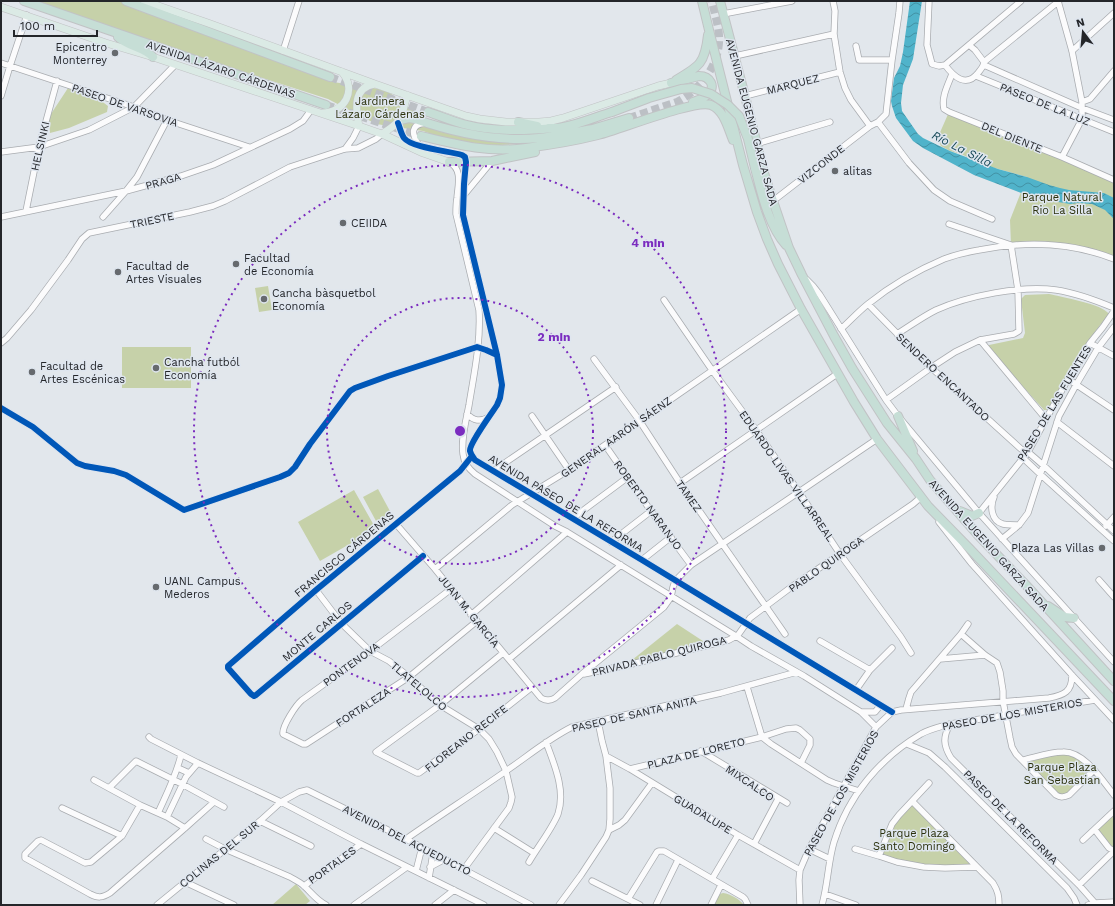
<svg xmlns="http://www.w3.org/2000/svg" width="1115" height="906" viewBox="0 0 1115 906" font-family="'Work Sans',sans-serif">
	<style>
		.green { fill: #c6d1a9 }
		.water { fill: url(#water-waves) }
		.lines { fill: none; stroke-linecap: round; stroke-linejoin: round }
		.highway-tunnel { stroke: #bcc0c5; stroke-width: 8; stroke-dasharray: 8 4; stroke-linecap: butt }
		.minor-casing { stroke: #a9acb0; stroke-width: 7 }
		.major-casing { stroke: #c1c3c5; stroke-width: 8 }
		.highway-casing { stroke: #c1c3c5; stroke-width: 10 }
		.minor { stroke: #fbfbfc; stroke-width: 5.5 }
		.major { stroke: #dbeae5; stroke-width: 7 }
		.highway { stroke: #c6ded6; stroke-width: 8 }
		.highway-bridge-casing { stroke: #c1c3c5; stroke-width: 10; stroke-linecap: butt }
		.highway-bridge { stroke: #c6ded6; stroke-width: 8 }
		.cycleway-casing { stroke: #dfe6ef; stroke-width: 8 }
		.cycleway { stroke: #0057b8; stroke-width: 6 }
		.ring { fill: none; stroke: #7b2cbf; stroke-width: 2; stroke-dasharray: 2 4 }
		.poi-dot { fill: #666a6e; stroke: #dfe6ef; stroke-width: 1.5 }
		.labels { text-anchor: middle; stroke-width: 3; stroke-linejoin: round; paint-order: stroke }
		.poi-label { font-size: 11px; fill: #24262a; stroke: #dfe6ef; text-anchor: start }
		.street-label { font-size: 11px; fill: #24262a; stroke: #dfe6ef }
		.park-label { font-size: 11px; fill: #2b310c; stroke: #dfe6ef }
		.water-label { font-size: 12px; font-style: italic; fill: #184a58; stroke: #dfe6ef }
		.centre { fill: #7b2cbf; stroke: #dfe6ef; stroke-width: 2 }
		.ring-label { font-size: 12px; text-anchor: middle; font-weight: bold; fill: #7b2cbf; stroke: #dfe6ef; stroke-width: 3; stroke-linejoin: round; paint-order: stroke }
	</style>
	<defs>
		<pattern id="water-waves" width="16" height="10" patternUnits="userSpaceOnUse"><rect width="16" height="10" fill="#50b3ca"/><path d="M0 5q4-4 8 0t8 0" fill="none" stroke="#4291a4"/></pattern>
	</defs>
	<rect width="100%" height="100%" fill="#e2e7ec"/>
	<path class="green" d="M24,1H125L333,82L386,90L427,121L465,132L553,138L518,144L499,145L469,144L440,137L423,131L376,124L328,99Z
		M68,88L96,97L108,106L107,112L69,128L50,133L49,117Z
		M949,112L1114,181V258L1087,250L1011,245L1010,220L1027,177L984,165L961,154L950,151L941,146L939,142L938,137Z
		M268,286L272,310L259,312L255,288Z
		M1049,294C1061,297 1103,304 1109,314C1083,345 1067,375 1048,410H1044L989,349V345L1023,338L1025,333L1021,299L1025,295Z
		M122,347H191V388H122Z
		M378,489L391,513L376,521L363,497Z
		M354,490L376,529L320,561L298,522Z
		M677,624L709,645L633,662L632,660Z
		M1068,752L1094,770L1069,795L1061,798L1023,760Z
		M912,801L976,867H924L879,856L888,833Z
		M1114,811V851L1095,830Z
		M296,884L310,901L305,905H272Z
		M723,893C731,894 739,899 744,905H713C716,900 718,894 723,893Z"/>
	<path class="water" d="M910,1H922L913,59L903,85L901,103L902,111L918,134L923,138L950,151L998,169L1027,177L1049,185L1060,188L1069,190L1104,193L1114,198V219L1105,210L1092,204L1078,203L1070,204L1041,199L1029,196L974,175L923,148L913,141L896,118L892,106L891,101L894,78L900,66L903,52Z"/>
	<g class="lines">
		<path class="highway-tunnel" d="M330,77L428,112
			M326,105L420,136
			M629,118L677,102C701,89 721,64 719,35C718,23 714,12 712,1"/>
		<g class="minor-casing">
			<path id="minor" d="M833,1L835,11L834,34L840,72L845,88L851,100L870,126
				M929,1L927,45L932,64L939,66L945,65C954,77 966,88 978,73C981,69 984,66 984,62L1059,1
				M1058,1L1072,51L1082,102V119L1062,157
				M723,14L792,1
				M969,45L975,50L984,62
				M856,46L859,60H892
				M283,51L299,1
				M1072,51L1114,13
				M735,56L834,34
				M1,63L134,107L167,120L249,147
				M945,65L1021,1
				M984,65L1082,108L1114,120
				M952,74C948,85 941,97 944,109L949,112L1062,157L1114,180
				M976,76L1114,132
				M1,96L10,66L27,15
				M745,96L840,72
				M1082,102L1090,99L1114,71
				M878,122L909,163L934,190L950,201L992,219
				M398,123C400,128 401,134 404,138C412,148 449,151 462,155L465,157L466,162L464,184L463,215L497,355L502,385L500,398L497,405C492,413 469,444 470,451C471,455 473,457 475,460L642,560L892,712
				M418,144C412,134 410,125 425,123
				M756,144L830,122
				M345,149L353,138L359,126
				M1,152L39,147L89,130L134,107L175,65
				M449,162C463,169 458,185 457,198C456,203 456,208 456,214L479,310C481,342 474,374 469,405C466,421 461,438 463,454C464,463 468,468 475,474L555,526L567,532L736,636L751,646L804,676L853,707L861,712L876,727
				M464,195L492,161
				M773,201L870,126L878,122L886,114L892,60L899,13L900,1
				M26,211L39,147L57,81
				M1,217L126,191L181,176L213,165L290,129L303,121L311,110
				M103,217L126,191L137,177L167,120
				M807,280L813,286L820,295L886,400L898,416L979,513L1114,662
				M664,300L712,370L756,430L799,492L840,554L901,637L911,653
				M868,304L926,363L1021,449L1028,452L1043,465L1114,531
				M841,329C850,321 858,312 868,304C889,287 918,270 944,259C955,255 967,252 979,250C1024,241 1071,242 1114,259
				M897,334C910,326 922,317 936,310C967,296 1022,285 1056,290C1076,293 1095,300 1114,308
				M980,340L1046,419
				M1,343L7,338L31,310L68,260L82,239L89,233L190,212L213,206L225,201L290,167L345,149L358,148L376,139L382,134
				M1090,343L1114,356
				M594,359L639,420L680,483L785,634
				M1068,379L1114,410
				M886,400L932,367L955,352L980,340L1014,334L1019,331L1018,290L1011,245L949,224
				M1,408L33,427L77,463L85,466L114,471L126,475L184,510L280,477L289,473L295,467L310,444L350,391L355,388L388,376L477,347L486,350L497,355
				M467,414C474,421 480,422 489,417
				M532,416L569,470
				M1057,422L1114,466
				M605,445L651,511L691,565
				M1023,455V458L1040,474L1114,541
				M493,471L616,387
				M680,483L837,374
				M994,497C990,506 991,521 1003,524C1008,525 1013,525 1019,525
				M979,513L1028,452L1068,379L1090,343L1103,327L1114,311
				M573,518L628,477
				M939,522L972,564L1072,675L1114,720
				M396,524L435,569L477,621L541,698C546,701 550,701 555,698L582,674L664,607L671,597L673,587L675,581L691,565L799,492L877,439
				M1106,526L1114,517
				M1002,539L1019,525L1028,513L1059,416L1076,385L1098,348L1114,327
				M611,542L651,511
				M423,556L256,695L254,696L251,694L228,668V666L316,590L460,471L472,456
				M642,560L671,537
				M435,569L512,505L569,470L801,309
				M1099,580L1114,597
				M451,589L370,651L302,700C296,705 282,726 283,734L303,744H306L409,677L477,621
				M316,590L341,623L370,651L389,661L409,677L440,705L479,729L489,739L497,752L506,771L512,797L511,802L509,808L464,869
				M471,615L567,532
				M961,634L968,624
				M820,641L870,670
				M503,653L440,705L376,752L417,773H419L479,729L532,687
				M509,659L621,565
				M940,659L985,655
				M584,674L632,664L729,640L738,635L750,618L790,588L913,504L921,497
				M747,687L762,737L771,744L827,780L834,783L859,791
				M856,690L870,670L892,648
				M906,709L909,698L911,692L961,634L985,655L997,663L1000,672L1003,691V701L1010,738L1012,747L1016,754L1056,795C1061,798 1064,797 1069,795L1094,770
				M861,712H875L880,706
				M950,724C943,737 943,745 951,758L1079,885L1095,903
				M149,737L151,739L198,763L281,802L361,844L484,905
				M907,744L929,753L945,767L1067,888L1074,898L1077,905
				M701,751L787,803
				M606,756L630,769L738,835L800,870
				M1023,760C1036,757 1051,752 1063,752C1084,751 1102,780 1114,795
				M178,768L189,773
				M630,769L762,737L786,729L796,728L800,730L810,739V745L801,763
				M94,780L140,805L167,817L185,828
				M109,788L136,761L182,784L224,807
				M912,801L993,883C998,891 999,896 999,905
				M140,805L122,836L91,862L85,863L41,840L38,841L25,854V858L90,894C98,898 102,898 110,893L185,828L214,802
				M62,808L122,836
				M158,813C167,793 176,776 181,755
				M167,817L186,777L198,763
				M260,821L311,846
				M494,828L534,853
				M609,830L619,825L625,820L652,783
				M206,839L225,849L290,877C295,880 300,882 304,886C312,893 316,900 326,905
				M406,839C439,816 473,794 506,771C528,756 548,739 572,727L721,693L797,672
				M1083,840L1114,811
				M754,844L778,799
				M809,849L830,859
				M855,849L879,856L897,862L924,867L945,868L976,867
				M879,856L892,824L899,815L929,783
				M529,862C537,848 552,829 558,814C566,790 554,764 546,742
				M430,867L445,859
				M416,871L422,847
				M429,878L433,853
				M712,879L738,835
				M592,881L640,905
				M185,882L234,905
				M1079,885L1114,851L1109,848L1095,830
				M304,886L361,844
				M825,894L856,905
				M628,899L657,852L659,851H664L743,897L745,899L748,905
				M157,905L260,821L281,802L299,792L307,790L406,839L531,905
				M354,905L407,867
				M435,905L454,890
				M559,905L581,875L606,837L609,830L610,819V788L606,756L602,741L598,721
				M656,905L678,860
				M711,905L721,885
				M800,905L799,880L800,870L809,849L876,727L892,712L901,710L1049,698C1064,695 1072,692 1072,675
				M822,905C828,884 828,862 834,842C848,796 880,758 921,734C930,729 940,727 950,724L1095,700
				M1088,905L1095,903L1114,902"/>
		</g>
		<g class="major-casing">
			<path id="major" d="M144,1L208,23L375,84L466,116L480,119L506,122H539L551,121L563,118L658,86L671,83
				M1,7L106,43L153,57L359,126L382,134L423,153L449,162
				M322,113C345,113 357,90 342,72
				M359,126C356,111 352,87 375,84
				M382,134C403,121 401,118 407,95"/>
		</g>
		<g class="highway-casing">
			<path id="highway" d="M24,1L326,105
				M126,1L330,77
				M702,1L709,30L743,165L757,212L767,239L778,264L801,309L854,402L877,439L928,506L970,549L1114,701
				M720,1L745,96L764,173L773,201L789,248L802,275L834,336L852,368L887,423L916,459L930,480L977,534L1025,584L1114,681
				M118,37C128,47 144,47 153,57
				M676,80C700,66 705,63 708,35
				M671,83L699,76C710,76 717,87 707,95C703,99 698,100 693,102
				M428,112C440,116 452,121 463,124C492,132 523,131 553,128
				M400,120L409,118L415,119C455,133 497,142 539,138C557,136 575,132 593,129
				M518,122L537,126
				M549,128C565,130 595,117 612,112
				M589,130L629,118
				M421,136C458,145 488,153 526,148C550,145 574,141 598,135C619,130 695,99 711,105C724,110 728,128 733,140
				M449,162L492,161L535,152
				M755,168C761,191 769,227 786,245
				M898,416L913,451
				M960,511L972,516L979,513
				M1048,606L1065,617L1074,618"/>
		</g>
		<use href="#minor" class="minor"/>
		<use href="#major" class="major"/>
		<use href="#highway" class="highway"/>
		<g class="highway-bridge-casing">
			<path id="highway-bridge" d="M612,112L649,98L681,89L692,88L711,94L728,105L739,116L748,139L755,168"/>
		</g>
		<use href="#highway-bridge" class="highway-bridge"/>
		<g class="cycleway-casing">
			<path id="cycleway" d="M398,123C400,128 401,134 404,138C412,148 449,151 462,155L465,157L466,162L464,184L463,215L497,355L502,385L500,398L497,405C492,413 469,444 470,451C471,455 473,457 475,460L642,560L892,712
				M1,408L33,427L77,463L85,466L114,471L126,475L184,510L280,477L289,473L295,467L310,444L350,391L355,388L388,376L477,347L486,350L497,355
				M423,556L256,695L254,696L251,694L228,668V666L316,590L460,471L472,456"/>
		</g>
		<use href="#cycleway" class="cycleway"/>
	</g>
	<g class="ring">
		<circle cx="460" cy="431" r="133"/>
		<circle cx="460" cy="431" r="266"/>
	</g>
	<g class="poi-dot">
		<circle cx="115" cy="53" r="4"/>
		<circle cx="835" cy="171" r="4"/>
		<circle cx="343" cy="223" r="4"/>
		<circle cx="236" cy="264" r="4"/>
		<circle cx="118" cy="272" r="4"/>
		<circle cx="264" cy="299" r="4"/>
		<circle cx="156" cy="368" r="4"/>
		<circle cx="32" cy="372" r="4"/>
		<circle cx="1102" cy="548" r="4"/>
		<circle cx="156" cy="587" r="4"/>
	</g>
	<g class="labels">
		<g class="poi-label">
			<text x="107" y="51" text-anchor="end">Epicentro<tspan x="107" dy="13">Monterrey</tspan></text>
			<text x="843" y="175">alitas</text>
			<text x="351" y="227">CEIIDA</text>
			<text x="244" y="262">Facultad<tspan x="244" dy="13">de Economía</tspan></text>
			<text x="126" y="270">Facultad de<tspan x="126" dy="13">Artes Visuales</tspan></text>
			<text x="272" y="297">Cancha bàsquetbol<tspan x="272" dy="13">Economía</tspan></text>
			<text x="164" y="366">Cancha futból<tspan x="164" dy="13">Economía</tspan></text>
			<text x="40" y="370">Facultad de<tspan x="40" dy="13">Artes Escénicas</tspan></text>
			<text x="1094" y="552" text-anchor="end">Plaza Las Villas</text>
			<text x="164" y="585">UANL Campus<tspan x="164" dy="13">Mederos</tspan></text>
		</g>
		<g class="street-label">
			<text transform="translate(221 69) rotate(19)" y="4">AVENIDA LÁZARO CÁRDENAS</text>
			<text transform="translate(793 84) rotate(-14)" y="4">MARQUEZ</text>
			<text transform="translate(1045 104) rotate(22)" y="4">PASEO DE LA LUZ</text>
			<text transform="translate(125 105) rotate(19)" y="4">PASEO DE VARSOVIA</text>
			<text transform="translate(752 122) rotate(75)" y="4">AVENIDA EUGENIO GARZA SADA</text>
			<text transform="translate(1012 137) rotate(22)" y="4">DEL DIENTE</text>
			<text transform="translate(40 146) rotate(-77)" y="4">HELSINKI</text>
			<text transform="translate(821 164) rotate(-38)" y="4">VIZCONDE</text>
			<text transform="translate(163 181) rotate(-16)" y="4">PRAGA</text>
			<text transform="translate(152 220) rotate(-12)" y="4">TRIESTE</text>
			<text transform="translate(943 377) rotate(43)" y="4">SENDERO ENCANTADO</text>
			<text transform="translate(1054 403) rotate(-59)" y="4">PASEO DE LAS FUENTES</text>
			<text transform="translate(616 437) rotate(-35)" y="4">GENERAL AARÓN SÁENZ</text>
			<text transform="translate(787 476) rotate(55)" y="4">EDUARDO LIVAS VILLARREAL</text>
			<text transform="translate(689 496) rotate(55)" y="4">TAMEZ</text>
			<text transform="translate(566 503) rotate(31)" y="4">AVENIDA PASEO DE LA REFORMA</text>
			<text transform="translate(648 505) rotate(54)" y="4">ROBERTO NARANJO</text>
			<text transform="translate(989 545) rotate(48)" y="4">AVENIDA EUGENIO GARZA SADA</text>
			<text transform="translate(344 554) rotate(-40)" y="4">FRANCISCO CÁRDENAS</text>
			<text transform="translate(826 564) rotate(-35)" y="4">PABLO QUIROGA</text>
			<text transform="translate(469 611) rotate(51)" y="4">JUAN M. GARCÍA</text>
			<text transform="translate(317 631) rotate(-40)" y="4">MONTE CARLOS</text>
			<text transform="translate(659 656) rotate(-14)" y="4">PRIVADA PABLO QUIROGA</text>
			<text transform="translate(351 664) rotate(-36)" y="4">PONTENOVA</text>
			<text transform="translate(419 686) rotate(40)" y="4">TLATELOLCO</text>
			<text transform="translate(363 707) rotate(-33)" y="4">FORTALEZA</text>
			<text transform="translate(634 714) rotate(-13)" y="4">PASEO DE SANTA ANITA</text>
			<text transform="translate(1012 714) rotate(-10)" y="4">PASEO DE LOS MISTERIOS</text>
			<text transform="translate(466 738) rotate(-38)" y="4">FLOREANO RECIFE</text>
			<text transform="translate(696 753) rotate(-14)" y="4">PLAZA DE LORETO</text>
			<text transform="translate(750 783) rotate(34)" y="4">MIXCALCO</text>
			<text transform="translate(841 793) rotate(-61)" y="4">PASEO DE LOS MISTERIOS</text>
			<text transform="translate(703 814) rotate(31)" y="4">GUADALUPE</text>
			<text transform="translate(1011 817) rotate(45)" y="4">PASEO DE LA REFORMA</text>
			<text transform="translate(407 840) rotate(27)" y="4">AVENIDA DEL ACUEDUCTO</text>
			<text transform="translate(219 854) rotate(-39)" y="4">COLINAS DEL SUR</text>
			<text transform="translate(332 865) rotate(-36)" y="4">PORTALES</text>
		</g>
		<g class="park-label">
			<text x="380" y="105">Jardinera<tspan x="380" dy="13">Lázaro Cárdenas</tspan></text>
			<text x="1062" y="201">Parque Natural<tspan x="1062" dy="13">Rio La Silla</tspan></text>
			<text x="1062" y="771">Parque Plaza<tspan x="1062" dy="13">San Sebastian</tspan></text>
			<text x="914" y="837">Parque Plaza<tspan x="914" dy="13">Santo Domingo</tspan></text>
		</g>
		<g class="water-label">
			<text transform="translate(962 149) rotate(27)" y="4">Río La Silla</text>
		</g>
	</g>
	<circle cx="460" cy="431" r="6" class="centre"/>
	<g class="ring-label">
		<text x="648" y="247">4 min</text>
		<text x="554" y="341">2 min</text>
	</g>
	<rect width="1115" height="906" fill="none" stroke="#24262a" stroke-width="4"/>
	<g transform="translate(1083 32) rotate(344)" stroke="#dfe6ef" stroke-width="3" paint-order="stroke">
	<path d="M0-3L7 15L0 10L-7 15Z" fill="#24262a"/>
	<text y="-6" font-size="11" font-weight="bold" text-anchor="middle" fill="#24262a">N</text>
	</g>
	<path d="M14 30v6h83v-6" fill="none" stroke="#24262a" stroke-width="2"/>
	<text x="20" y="30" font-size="12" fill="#24262a" stroke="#dfe6ef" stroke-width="3" paint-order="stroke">100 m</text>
</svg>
